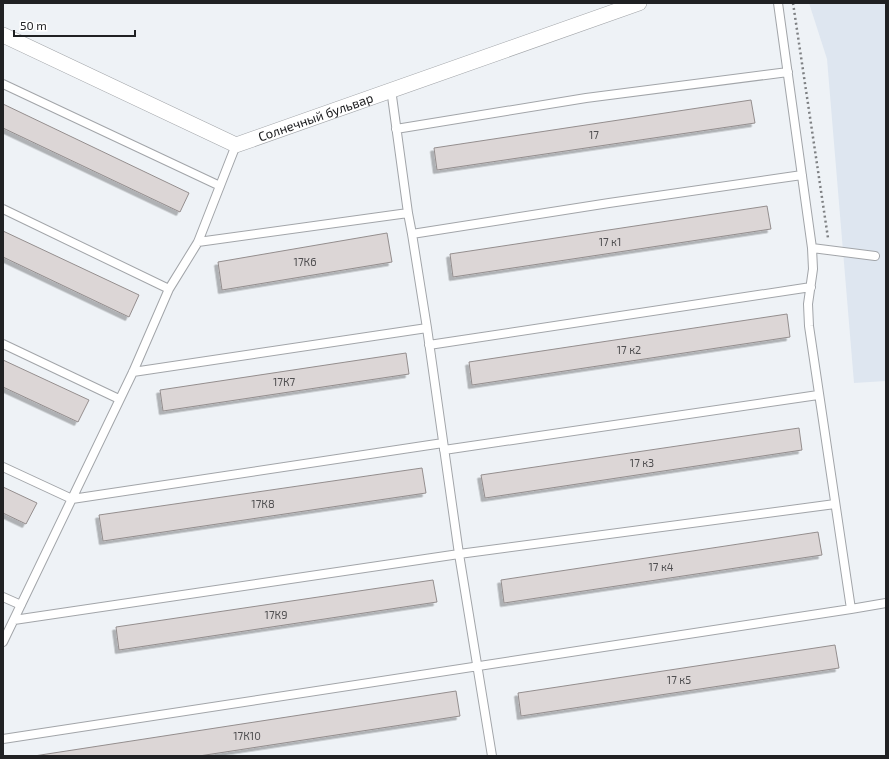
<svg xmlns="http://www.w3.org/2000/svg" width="889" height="759" viewBox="0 0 889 759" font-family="'Exo 2',sans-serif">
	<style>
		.built { fill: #dee6f0 }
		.building { fill: #dcd6d6; stroke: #948e8e; filter: url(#shadow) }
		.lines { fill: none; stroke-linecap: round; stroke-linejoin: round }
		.service-casing { stroke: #a2a5a9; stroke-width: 10 }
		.minor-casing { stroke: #a2a5a9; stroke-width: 16 }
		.path { stroke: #7e8083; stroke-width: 2.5; stroke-dasharray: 2 3; stroke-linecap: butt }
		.service { stroke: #fff; stroke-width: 8 }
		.minor { stroke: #fff; stroke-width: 15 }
		.labels { text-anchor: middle; stroke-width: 4; stroke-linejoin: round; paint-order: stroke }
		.number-label { font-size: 11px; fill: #4f4e50 }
		.street-label { font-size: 13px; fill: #202123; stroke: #fff }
	</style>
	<defs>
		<filter id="shadow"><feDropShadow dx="-3.5" dy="3.5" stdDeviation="0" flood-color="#0004"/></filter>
	</defs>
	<rect width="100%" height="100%" fill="#eef2f6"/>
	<path class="built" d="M809,3H886V381L854,383L827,59Z"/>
	<path class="building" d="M751,100L755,123L437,170L434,148Z
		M3,104L189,193L180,212L3,128Z
		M767,206L771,229L453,277L450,254Z
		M3,231L139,295L129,317L3,257Z
		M387,233L392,262L222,290L218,262Z
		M787,314L790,337L472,385L469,362Z
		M406,353L409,374L163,411L160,390Z
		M3,360L89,400L78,422L3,387Z
		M799,428L802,450L485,498L481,475Z
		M422,468L426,493L103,541L99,515Z
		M3,487L37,503L26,524L3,513Z
		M818,532L822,555L504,603L501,580Z
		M433,580L437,602L119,650L116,627Z
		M835,645L839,668L521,716L518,693Z
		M456,691L460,716L199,756H34Z"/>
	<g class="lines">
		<g class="service-casing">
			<path id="service" d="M778,3L812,248L875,256
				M3,84L220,186
				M391,89L408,213L412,234L427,328L459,554L492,756
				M396,129L586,98L788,72
				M3,209L169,289
				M412,234L609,203L802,175
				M198,242L408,213
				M812,248L813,269L808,304L809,326L851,609L886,603
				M3,344L119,399
				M429,345L811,287
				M133,372L427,328
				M444,450L818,395
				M3,467L72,499L443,443
				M3,597L21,605
				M14,620L459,554L835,504
				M3,642L133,372L169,289L198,242L236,145
				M3,739L851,609"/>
		</g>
		<g class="minor-casing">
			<g id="minor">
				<path id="s1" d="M3,35L236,145L639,3"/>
			</g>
		</g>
		<path class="path" d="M793,3L828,238"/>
		<use href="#service" class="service"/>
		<use href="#minor" class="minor"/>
	</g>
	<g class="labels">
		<g class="number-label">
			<text x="594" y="139">17</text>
			<text x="610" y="246">17 к1</text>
			<text x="305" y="266">17К6</text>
			<text x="629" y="354">17 к2</text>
			<text x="284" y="386">17К7</text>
			<text x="642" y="467">17 к3</text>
			<text x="263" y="508">17К8</text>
			<text x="661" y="571">17 к4</text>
			<text x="276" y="619">17К9</text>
			<text x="679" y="684">17 к5</text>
			<text x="247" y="740">17К10</text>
		</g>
		<g class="street-label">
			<text dy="5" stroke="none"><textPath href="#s1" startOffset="342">Солнечный бульвар</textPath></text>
		</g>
	</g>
	<rect width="889" height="759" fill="none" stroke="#202123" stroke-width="8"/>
	<path d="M14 30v6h121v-6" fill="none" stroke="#202123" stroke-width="2"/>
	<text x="20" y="30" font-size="12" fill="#202123" stroke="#ffffff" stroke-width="3" paint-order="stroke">50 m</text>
</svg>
